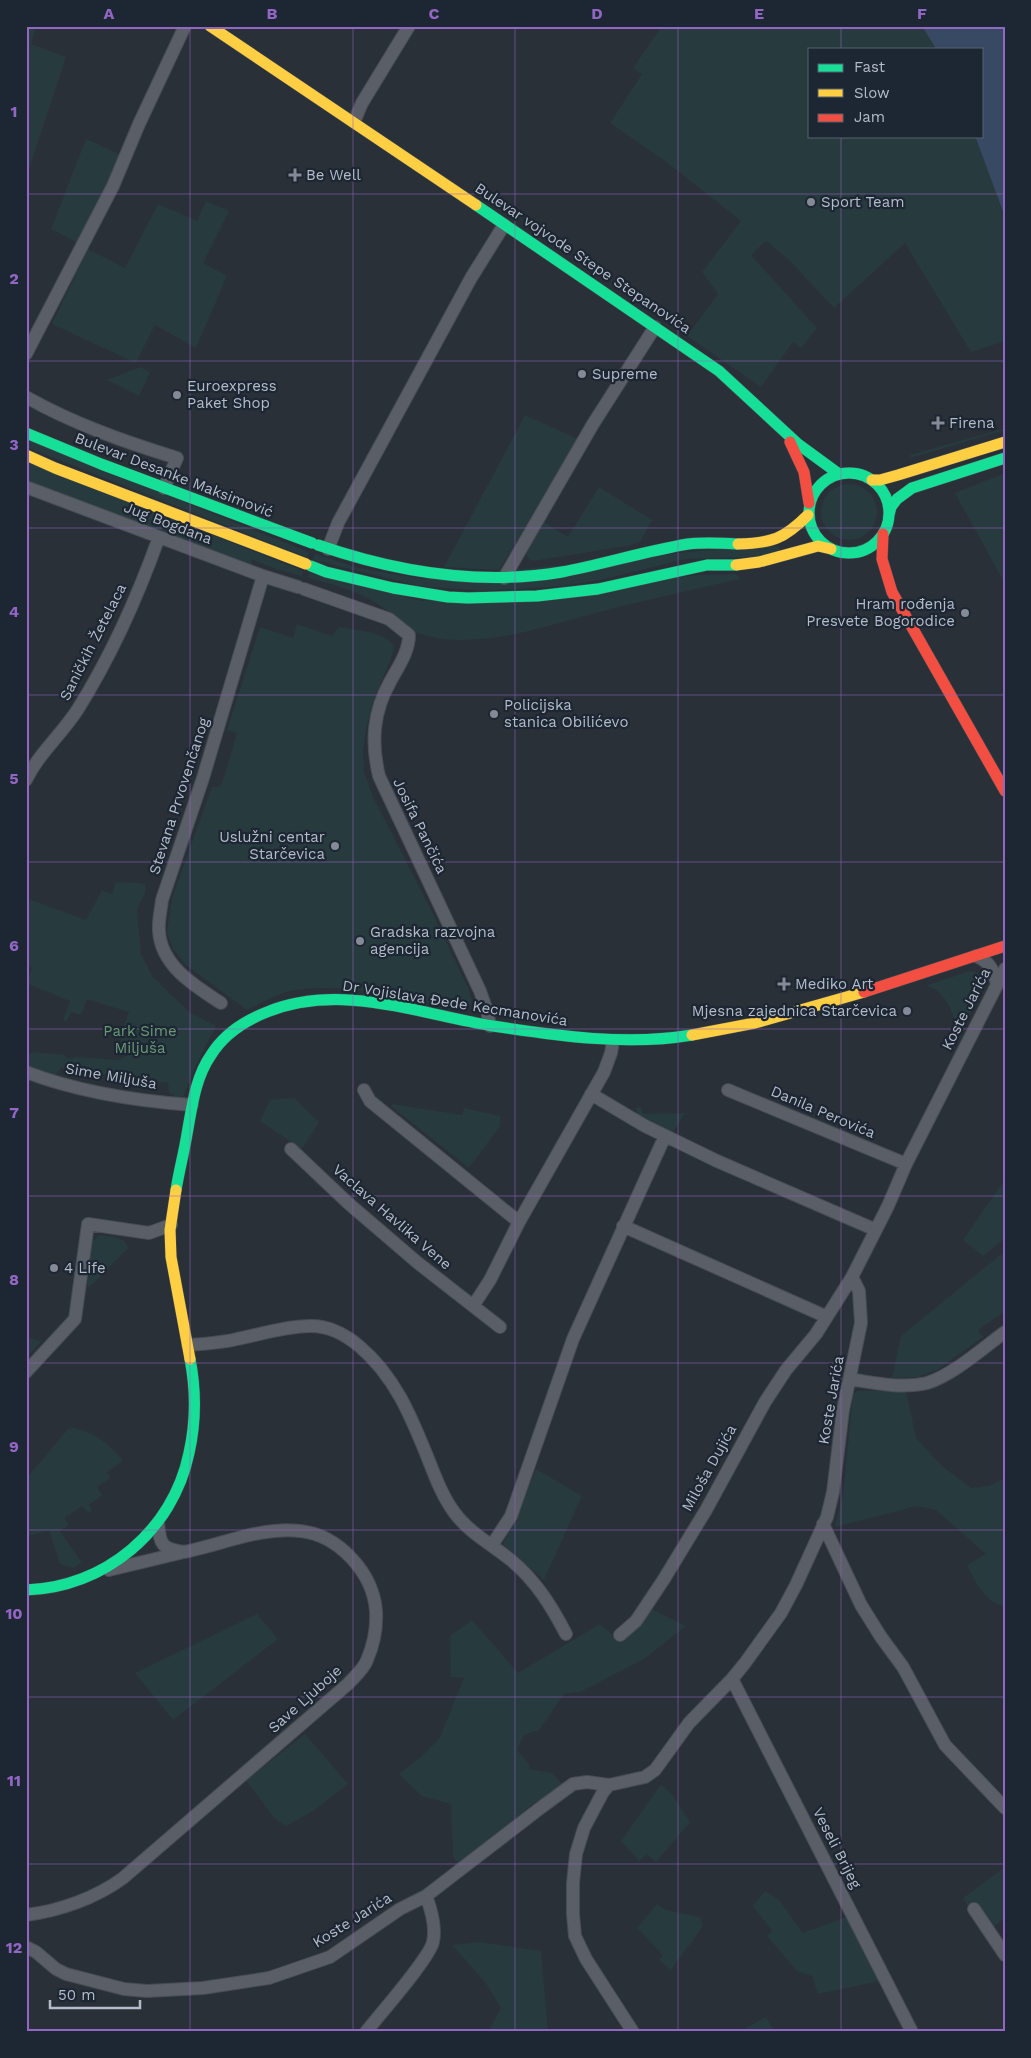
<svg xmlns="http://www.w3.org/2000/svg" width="1031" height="2058" viewBox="0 0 1031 2058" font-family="'Work Sans',sans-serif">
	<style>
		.green { fill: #273a3e }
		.water { fill: #384963 }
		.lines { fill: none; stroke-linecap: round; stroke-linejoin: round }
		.street-casing { stroke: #484c53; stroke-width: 14 }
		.fast-casing { stroke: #484c53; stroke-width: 12 }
		.slow-casing { stroke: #484c53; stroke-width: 12 }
		.jam-casing { stroke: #484c53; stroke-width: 12 }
		.street { stroke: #5a5e66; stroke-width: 12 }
		.fast { stroke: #16e098; stroke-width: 11 }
		.slow { stroke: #ffcf43; stroke-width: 11 }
		.jam { stroke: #f24e42; stroke-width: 11 }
		.grid { fill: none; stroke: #9266c3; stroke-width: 1; stroke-opacity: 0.55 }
		.poi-dot { fill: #848b96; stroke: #1d2633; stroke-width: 2 }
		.labels { text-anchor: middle; stroke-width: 4.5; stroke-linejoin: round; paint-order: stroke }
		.poi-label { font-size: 15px; fill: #b4bcc9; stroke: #1d2633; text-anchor: start }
		.street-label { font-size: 15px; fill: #b4bcc9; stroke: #1d2633 }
		.park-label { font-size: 15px; fill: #6b9a76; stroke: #1d2633 }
		.neatline { fill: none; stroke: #9266c3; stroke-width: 2 }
		.grid-label { font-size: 16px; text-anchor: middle; font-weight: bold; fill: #9266c3 }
	</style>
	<rect width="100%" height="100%" fill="#2a3038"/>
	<path class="green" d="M26,26H36L31,44L66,57L26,178Z
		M662,26H922L936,49H810V136H975L1005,217V341L971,352L905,243L834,308L789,260L766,241L751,255L817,328L801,348L793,342L761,387L687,336L718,294L702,272L741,221L665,161L610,123L642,74L633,68Z
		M86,139L121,155L80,244L51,229Z
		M206,201L229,211L203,263L227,276L196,348L155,325L136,363L52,324L88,249L125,268L158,204L197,221Z
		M140,367L150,372L139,396L107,380Z
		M525,415L580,440L499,570L444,567Z
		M1002,429L1005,430L911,458L910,455Z
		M26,439L309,552L308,558L26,447Z
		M26,461L303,571L302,576L276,569L251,559V565L34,484L26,481Z
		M1005,473V584L955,493Z
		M821 512a28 28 0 1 1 56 0a28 28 0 1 1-56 0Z
		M599,487L652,520L640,542L627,546L532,561L528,558L526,552L544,522L568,537Z
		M779,546L780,551L755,557L686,559L604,579L564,586L483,591L419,586L313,560L315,554L359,568L423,579L699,551Z
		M309,573L422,601L698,575L736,574L740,579C691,590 641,601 592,614C539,628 473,652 418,633C402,627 390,611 375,602C355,591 330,583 308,578Z
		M297,624L332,636L339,627C355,630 385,631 394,646L392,656L372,704L366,729L363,749L364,772L373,797L430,908L469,990L472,1001L467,1010L463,1011C410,1000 340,979 286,992C273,996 260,1004 247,1010L186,965L173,949L167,932L172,898L212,787L220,786L222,783L237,733L227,730L260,627L293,638Z
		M116,882L142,883L145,885V893L137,910L141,954L152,976L189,1012L216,1026L195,1067L183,1097H176L169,1092L168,1083L61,1068L56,1074L53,1075L30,1068L28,1065L29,1054L33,1052L64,1055L67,1058L73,1059L75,1057L118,1060L129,1055C114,1037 122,1033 129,1012L87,999L81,1015L71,1012L67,1021L63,1020L70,1001L26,983L32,968L26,965V898L86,920L102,890L112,894Z
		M970,971C979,972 986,977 984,987L963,1026L957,1032C956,1020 948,998 936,990C933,988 929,987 925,986Z
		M294,1098L319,1122L302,1149L260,1121L270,1100Z
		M392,1104L462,1115L464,1108L500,1116V1126L469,1168L392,1107Z
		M638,1107L641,1108L643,1114L685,1113L672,1134L637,1116L636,1109Z
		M1005,1179V1238L983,1256L963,1240Z
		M100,1235C110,1237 126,1236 128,1248L93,1284L87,1288L92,1241Z
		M1005,1251V1311L978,1330L983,1337L937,1370L918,1377L892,1378L901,1336Z
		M26,1337L41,1341L26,1359Z
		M857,1391H906L916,1438L942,1466L971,1488L989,1486L1005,1478V1607C985,1602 975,1582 967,1565L986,1554L936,1510L917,1506L835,1527L843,1495L853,1395Z
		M74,1428C95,1433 110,1444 123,1461L107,1472L111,1478L97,1487L102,1495L89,1505L92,1510L88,1513L82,1506L65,1518L69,1525L60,1531L82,1563L73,1568L60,1564L49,1530L26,1537V1479L68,1429Z
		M536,1469L582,1496L544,1580L503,1544L514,1523Z
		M649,1608L686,1626L644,1659L580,1692L564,1694L539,1730L524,1735L517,1750L529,1764L530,1769L552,1773L562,1784L529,1807L459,1867L453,1856L451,1804L422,1796L399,1774L422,1756L439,1739L464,1678L451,1677L450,1636L472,1620L518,1673L600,1624L619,1641L627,1636Z
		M257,1614L278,1639L173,1720L135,1673Z
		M305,1734L348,1784L313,1811L286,1826L274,1818L246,1780Z
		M661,1784L674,1797L690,1822L656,1862L647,1854L639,1861L621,1841Z
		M1005,1867V1918L992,1928L976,1903L969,1908L963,1898Z
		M765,1891L779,1900L803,1933L848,1916L880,1981L818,1994L812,1976L797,1971L767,1936L772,1931L753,1906Z
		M657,1904L666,1910L700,1917L703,1926L671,1970L659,1960L663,1955L637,1928Z
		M480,1942L541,1951L548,2032H488L501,2008L485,1982L452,1945Z
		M766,2017L775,2032H749L746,2028Z"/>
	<path class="water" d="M922,26H1005V217L975,136H982V49H936Z"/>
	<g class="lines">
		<g class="street-casing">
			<path id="street" d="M354,122L362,103L409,26
				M26,354L113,186L139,124L185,26
				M26,397C74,424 125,442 177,458L164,488
				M26,487L263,576L298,587
				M328,549L338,523L471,278L504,225
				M504,578L593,424L655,327
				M304,589L389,619L409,635C409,652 398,667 390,682C373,712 371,742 379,776L480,991L487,1011L490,1026
				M26,780C39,753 62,734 78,709C111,656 138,596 159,537
				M976,956C990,962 993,969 997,984
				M221,1003C195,986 161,966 159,931C158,921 161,910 162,900L203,778L263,576
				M26,1072C78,1092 137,1101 192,1105
				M364,1090L370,1101L519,1222
				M728,1090L906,1164
				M591,1094L645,1126L717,1161L876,1230
				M291,1149L348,1203L418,1263L500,1327
				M623,1226L827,1317
				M473,1306L490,1280L519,1222L604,1072L611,1053L613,1041
				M188,1345C204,1344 221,1343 237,1339C262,1334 286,1326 311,1326C329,1326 346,1335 359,1346C396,1377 412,1419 429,1461C436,1479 443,1497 454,1512C469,1533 493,1545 512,1561C536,1581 552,1607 566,1634
				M26,1372L75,1319L88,1224L149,1233L171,1225
				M850,1379C875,1383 902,1389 927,1383C953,1375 983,1348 1005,1332
				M823,1524L861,1605L881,1637L903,1667L945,1745L1005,1808
				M492,1545L511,1516L573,1339L665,1136
				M109,1570L180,1553
				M620,1635L636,1621L664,1579L706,1510L765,1402L786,1370L816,1334L852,1277
				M732,1679L912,2032
				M974,1909L1005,1955
				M26,1915C59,1911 96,1898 123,1878L348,1684C354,1677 364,1669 367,1660C373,1646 377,1627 376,1611C373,1573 339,1535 300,1531C262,1526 221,1545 184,1552C162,1549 160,1545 158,1523
				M26,1947L36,1952L56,1969L66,1974L124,1989L147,1991L203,1988L269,1978L330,1957L400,1909L426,1896L543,1806L573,1784L587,1782L609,1785
				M366,2032C379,2015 429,1959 433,1942C436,1928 431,1909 426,1896
				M633,2032L586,1959L575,1936L573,1914V1883L576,1854L584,1828L603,1792L609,1785L645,1777L655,1770L689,1723L732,1679L745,1663L781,1613L796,1585L827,1517L833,1492L843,1410L861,1323L859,1291L852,1277L888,1206L906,1164L1005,969"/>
		</g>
		<g class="fast-casing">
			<path id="fast" d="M476,205L719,371L798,444L839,474
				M26,433L101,464L312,543
				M809 513a40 40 0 1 1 80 0a40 40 0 1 1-80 0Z
				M889,515L891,507L897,499L912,488L1005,458
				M318,545C396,572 479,586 562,572C604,564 646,551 688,544C705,542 721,543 738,544
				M311,566L326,572L393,588L448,597L468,598L537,596L598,589L707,565H736
				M176,1190C179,1171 184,1153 187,1134C192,1107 195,1078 211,1055C224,1034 244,1021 267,1012C341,982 418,1014 493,1026C559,1036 626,1046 692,1035
				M26,1590C104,1588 173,1531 189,1453C196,1422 196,1390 190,1359"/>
		</g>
		<g class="slow-casing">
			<path id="slow" d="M210,26L476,205
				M26,455L55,468L306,564
				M872,480H880L898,475L1005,442
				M738,544C772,543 784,539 808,515
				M736,565L759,562L818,546L831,549
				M692,1035L755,1023L864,992
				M176,1190L170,1230L171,1257L190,1359"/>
		</g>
		<g class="jam-casing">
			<path id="jam" d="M790,442L804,472L809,503
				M883,534L882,559L892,592L1005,791
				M864,992L1005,946"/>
		</g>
		<use href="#street" class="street"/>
		<use href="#fast" class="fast"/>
		<use href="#slow" class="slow"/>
		<use href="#jam" class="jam"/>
	</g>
	<path class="grid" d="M190,26V2032M353,26V2032M515,26V2032M678,26V2032M841,26V49M841,136V2032M26,194H1005M26,361H1005M26,528H1005M26,695H1005M26,862H1005M26,1029H1005M26,1196H1005M26,1363H1005M26,1530H1005M26,1697H1005M26,1864H1005"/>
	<g class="poi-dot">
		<path d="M292.5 167.5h5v5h5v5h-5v5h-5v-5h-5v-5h5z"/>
		<circle cx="811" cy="202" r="5"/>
		<circle cx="582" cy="374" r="5"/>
		<circle cx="177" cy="395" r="5"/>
		<path d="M935.5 415.5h5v5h5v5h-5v5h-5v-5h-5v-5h5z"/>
		<circle cx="965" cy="613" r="5"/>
		<circle cx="494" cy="714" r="5"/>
		<circle cx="335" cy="846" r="5"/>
		<circle cx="360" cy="941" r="5"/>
		<path d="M781.5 976.5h5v5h5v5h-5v5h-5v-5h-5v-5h5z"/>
		<circle cx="907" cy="1011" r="5"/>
		<circle cx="54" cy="1268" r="5"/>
	</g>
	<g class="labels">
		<g class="poi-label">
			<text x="306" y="180">Be Well</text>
			<text x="821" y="207">Sport Team</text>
			<text x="592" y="379">Supreme</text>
			<text x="187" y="391">Euroexpress<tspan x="187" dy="17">Paket Shop</tspan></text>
			<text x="949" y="428">Firena</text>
			<text x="955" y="609" text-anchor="end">Hram rođenja<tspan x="955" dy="17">Presvete Bogorodice</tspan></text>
			<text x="504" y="710">Policijska<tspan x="504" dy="17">stanica Obilićevo</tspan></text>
			<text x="325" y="842" text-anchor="end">Uslužni centar<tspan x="325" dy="17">Starčevica</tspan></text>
			<text x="370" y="937">Gradska razvojna<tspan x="370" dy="17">agencija</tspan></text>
			<text x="795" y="989">Mediko Art</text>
			<text x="897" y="1016" text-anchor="end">Mjesna zajednica Starčevica</text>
			<text x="64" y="1273">4 Life</text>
		</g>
		<g class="street-label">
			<text transform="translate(583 258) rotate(34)" y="5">Bulevar vojvode Stepe Stepanovića</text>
			<text transform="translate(174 475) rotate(21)" y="5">Bulevar Desanke Maksimović</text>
			<text transform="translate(168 523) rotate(21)" y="5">Jug Bogdana</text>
			<text transform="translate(93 642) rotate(-63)" y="5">Saničkih Žetelaca</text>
			<text transform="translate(179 796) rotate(-72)" y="5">Stevana Prvovenčanog</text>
			<text transform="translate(420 826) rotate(64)" y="5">Josifa Pančića</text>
			<text transform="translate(455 1003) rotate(9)" y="5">Dr Vojislava Đede Kecmanovića</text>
			<text transform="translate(966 1009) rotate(-63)" y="5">Koste Jarića</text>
			<text transform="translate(111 1076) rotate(10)" y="5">Sime Miljuša</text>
			<text transform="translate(823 1112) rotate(23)" y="5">Danila Perovića</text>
			<text transform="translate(392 1217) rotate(41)" y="5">Vaclava Havlika Vene</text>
			<text transform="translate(831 1400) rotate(-80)" y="5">Koste Jarića</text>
			<text transform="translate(709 1468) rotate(-61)" y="5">Miloša Dujića</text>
			<text transform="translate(305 1699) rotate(-42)" y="5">Save Ljuboje</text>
			<text transform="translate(837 1848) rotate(63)" y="5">Veseli Brijeg</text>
			<text transform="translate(352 1920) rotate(-32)" y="5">Koste Jarića</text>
		</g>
		<g class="park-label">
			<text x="140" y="1036">Park Sime<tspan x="140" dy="17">Miljuša</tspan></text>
		</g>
	</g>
	<rect width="1031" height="2058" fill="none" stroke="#1d2633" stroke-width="55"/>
	<rect x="808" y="48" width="175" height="90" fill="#1d2633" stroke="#59626f"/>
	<rect x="818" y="64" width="25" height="8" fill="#16e098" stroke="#59626f"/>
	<text x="854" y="72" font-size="15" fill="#b4bcc9">Fast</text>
	<rect x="818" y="89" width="25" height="8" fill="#ffcf43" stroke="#59626f"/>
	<text x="854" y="98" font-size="15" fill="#b4bcc9">Slow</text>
	<rect x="818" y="114" width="25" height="8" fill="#f24e42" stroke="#59626f"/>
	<text x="854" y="122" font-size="15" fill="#b4bcc9">Jam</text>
	<path d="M50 2000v8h90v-8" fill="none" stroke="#b4bcc9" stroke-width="2.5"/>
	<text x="58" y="2000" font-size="15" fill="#b4bcc9" stroke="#1d2633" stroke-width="4" paint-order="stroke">50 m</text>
	<rect x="28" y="28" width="976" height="2002" class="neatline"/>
	<g class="grid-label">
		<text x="109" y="19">A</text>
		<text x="272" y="19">B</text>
		<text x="434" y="19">C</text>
		<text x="597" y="19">D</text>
		<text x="759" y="19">E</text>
		<text x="922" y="19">F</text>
		<text x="14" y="117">1</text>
		<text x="14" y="284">2</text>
		<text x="14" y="450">3</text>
		<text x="14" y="617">4</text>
		<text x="14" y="784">5</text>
		<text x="14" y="951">6</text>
		<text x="14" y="1118">7</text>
		<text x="14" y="1285">8</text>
		<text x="14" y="1452">9</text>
		<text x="14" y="1619">10</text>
		<text x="14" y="1786">11</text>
		<text x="14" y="1953">12</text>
	</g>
</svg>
